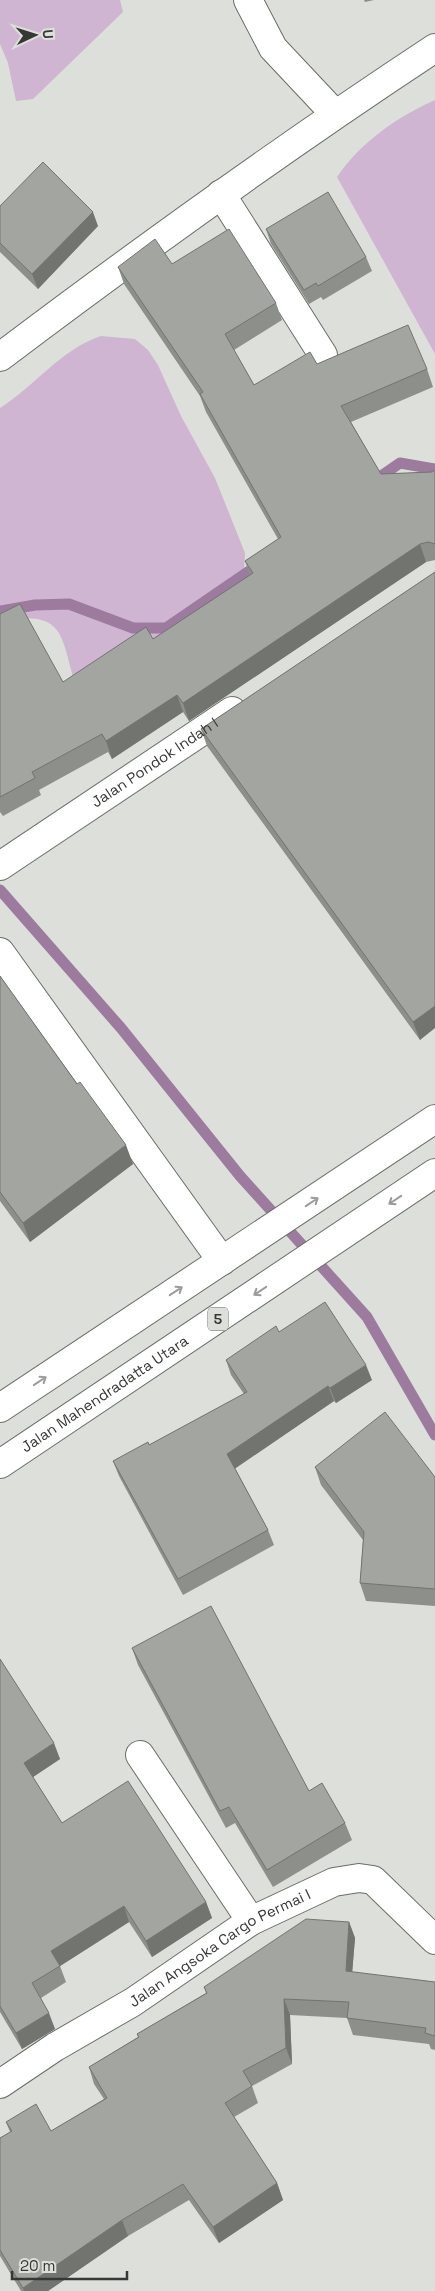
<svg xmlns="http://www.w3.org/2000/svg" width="435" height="2291" viewBox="0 0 435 2291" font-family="'Space Grotesk',sans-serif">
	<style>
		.green { fill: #cfb5d2 }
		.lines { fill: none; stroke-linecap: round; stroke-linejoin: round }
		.stream { stroke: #9c7b9f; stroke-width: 11 }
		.minor-casing { stroke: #6a6d67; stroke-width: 30 }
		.trunk-casing { stroke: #6a6d67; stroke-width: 30 }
		.minor { stroke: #fff; stroke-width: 28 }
		.trunk { stroke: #fff; stroke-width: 28 }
		.wall { fill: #8c8f8a }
		.shaded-wall { fill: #727470 }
		.building { fill: #a3a6a0; stroke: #727470 }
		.oneway { stroke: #9a9c9a }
		.labels { text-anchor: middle; stroke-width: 5; stroke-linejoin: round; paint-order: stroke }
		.shield { fill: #dde0da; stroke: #686a66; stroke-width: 1 }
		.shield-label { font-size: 14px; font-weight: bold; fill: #363835 }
		.street-label { font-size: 15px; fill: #363835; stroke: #dde0da }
	</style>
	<rect width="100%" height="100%" fill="#dde0da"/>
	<path class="green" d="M0,0H120L123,12L33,99L16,101L8,63L0,44Z
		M435,100V354L337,177C361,142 397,117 435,100Z
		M101,336L135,339L148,350L158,365L181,416L215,478L245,553L243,590L177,638L73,677C69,663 66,647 60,635C49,613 19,617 0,623V408C35,386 61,349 101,336Z"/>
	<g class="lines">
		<path class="stream" d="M371,483L400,463L435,469
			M0,611L35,605L69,604L133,628H166L261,563
			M0,890L121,1028L240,1176L367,1317L435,1435"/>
		<g class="minor-casing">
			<g id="minor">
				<path d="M248,0L273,48L335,114"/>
				<path d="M221,194L323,355"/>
				<path d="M0,357C142,250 286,146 435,48"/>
				<path id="s1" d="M0,866L232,711"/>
				<path d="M0,952L222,1261"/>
				<path d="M140,1755L251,1921"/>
				<path id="s2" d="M0,2084L55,2047L133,2002L251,1921L334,1882L359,1878L373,1880L435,1940"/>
			</g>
		</g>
		<g class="trunk-casing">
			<g id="trunk">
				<path d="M0,1408L435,1119"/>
				<path id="s3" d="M0,1464L435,1173"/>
			</g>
		</g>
		<use href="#minor" class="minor"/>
		<use href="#trunk" class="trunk"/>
	</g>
	<path class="wall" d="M364,0H374L365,2Z
		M0,206L98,226L38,289L0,252Z
		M266,229L366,257L372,271L323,300L321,297L309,304L271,244Z
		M172,264L276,303L282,320L234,350L254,385L317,364L427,369L433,387L351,422L381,474L432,472L435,470V560L426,562L189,721L183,712L112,759L108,752L39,790L41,795L3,816L0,812V614L63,682L153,639L250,575L245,561L278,539L206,412L200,396L124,284L118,267Z
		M435,572L420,1040L207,746L201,729Z
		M0,976L133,1164L30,1242L0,1201Z
		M279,1332L372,1380L336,1403L334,1401L235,1468L268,1530L274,1545L183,1595L119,1476L113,1461L149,1445L244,1394L231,1375L226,1360Z
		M315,1467L435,1477V1606L366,1601L360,1583L363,1540L321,1485Z
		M132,1648L309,1791L345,1823L352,1840L273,1887L235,1823L226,1828L138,1665Z
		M0,1659L60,1759L33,1777L62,1823L206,1902L212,1918L152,1957L129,1922L60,1966L66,1982L41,1998L55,2029L22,2049L0,2012Z
		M349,1922L355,1938L352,1972L435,1982V2050L431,2049L429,2044L353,2035L347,2018L290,2015L292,2064L252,2086L258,2103L234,2117L277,2183L283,2200L219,2243L189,2200L128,2236L48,2291H21L0,2256V2138L10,2132L6,2122L51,2131L104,2099L94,2084L89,2067L138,2037L137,2034L206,1993L204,1987Z"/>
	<path class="shaded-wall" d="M93,212L98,226L38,289L32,274Z
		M420,544L426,562L189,721L183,703Z
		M177,695L183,712L112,759L106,741Z
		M435,1006V1028L420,1040L413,1022Z
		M126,1145L133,1164L30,1242L23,1223Z
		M366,1365L372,1380L336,1403L330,1388Z
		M328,1386L334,1401L233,1470L227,1454Z
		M54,1743L60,1759L30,1779L24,1763Z
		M206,1902L212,1918L152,1957L146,1941Z
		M124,1906L129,1922L57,1968L51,1951Z
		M349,1922L355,1938L351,1987L346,1971Z
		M284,1999L290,2015L292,2064L286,2048Z
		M49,2013L55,2029L22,2049L16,2033Z
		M277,2183L283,2200L219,2243L213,2227Z
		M122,2220L128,2236L48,2291H24L23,2288Z"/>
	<path class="building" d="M43,162L93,212L32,274L0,243V206Z
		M328,192L366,257L318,286L316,283L304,290L266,229Z
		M229,229L276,303L225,334L254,385L310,352L317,364L408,325L427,369L341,406L381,474L432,472L435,470V544L428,542L420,544L183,703L177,695L106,741L102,734L32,772L35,778L0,797V614L20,604L63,682L146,627L153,639L253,573L245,561L281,537L200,394L203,392L118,267L155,239L172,264Z
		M435,572V1006L413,1022L201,729Z
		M0,976L77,1084L80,1082L126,1145L23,1223L0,1192Z
		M325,1302L366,1365L330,1388L328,1386L227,1454L268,1530L178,1579L113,1461L148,1442L149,1445L247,1392L226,1360L276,1326L279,1332Z
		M385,1412L435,1477V1589L360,1583L364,1532L315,1467Z
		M211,1606L309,1791L322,1783L345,1823L267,1870L229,1807L220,1811L132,1648Z
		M0,1659L54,1743L24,1763L62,1823L128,1781L206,1902L146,1941L124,1906L51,1951L60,1966L32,1983L49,2013L16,2033L0,2006Z
		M306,1919L349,1922L346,1971L435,1982V2036L425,2033L426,2028L347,2018L349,2002L284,1999L286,2048L243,2071L252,2086L225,2103L277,2183L213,2227L183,2184L122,2220L23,2288L0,2250V2138L12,2131L6,2122L36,2104L51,2131L107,2098L89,2067L139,2037L137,2034L207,1993L204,1987Z"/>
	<defs><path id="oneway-shaft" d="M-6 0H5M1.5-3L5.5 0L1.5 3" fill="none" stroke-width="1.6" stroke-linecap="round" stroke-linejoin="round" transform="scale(1.25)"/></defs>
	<g class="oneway">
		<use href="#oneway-shaft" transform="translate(395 1200) rotate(146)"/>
		<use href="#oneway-shaft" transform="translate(312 1202) rotate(-34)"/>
		<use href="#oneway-shaft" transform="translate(176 1291) rotate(-33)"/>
		<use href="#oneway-shaft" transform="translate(260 1291) rotate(146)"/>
		<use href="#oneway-shaft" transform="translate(40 1381) rotate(-34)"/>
	</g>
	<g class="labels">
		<rect class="shield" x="208" y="1307.5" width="20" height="23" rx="4"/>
		<g class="shield-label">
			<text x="218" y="1324">5</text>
		</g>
		<g class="street-label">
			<text dy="5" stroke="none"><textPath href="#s1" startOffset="186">Jalan Pondok Indah I</textPath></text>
			<text dy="5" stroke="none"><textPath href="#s3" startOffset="126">Jalan Mahendradatta Utara</textPath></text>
			<text dy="5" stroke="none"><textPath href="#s2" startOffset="259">Jalan Angsoka Cargo Permai I</textPath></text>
		</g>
	</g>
	<g transform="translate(35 35) rotate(86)" stroke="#dde0da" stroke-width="4" paint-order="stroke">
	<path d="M0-4L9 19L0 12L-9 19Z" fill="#363835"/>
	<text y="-8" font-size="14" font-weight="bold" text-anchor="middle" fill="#363835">U</text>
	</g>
	<path d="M12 2271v8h115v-8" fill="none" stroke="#363835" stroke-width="2.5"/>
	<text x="20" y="2271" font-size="15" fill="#363835" stroke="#dde0da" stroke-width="4" paint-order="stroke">20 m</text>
</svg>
